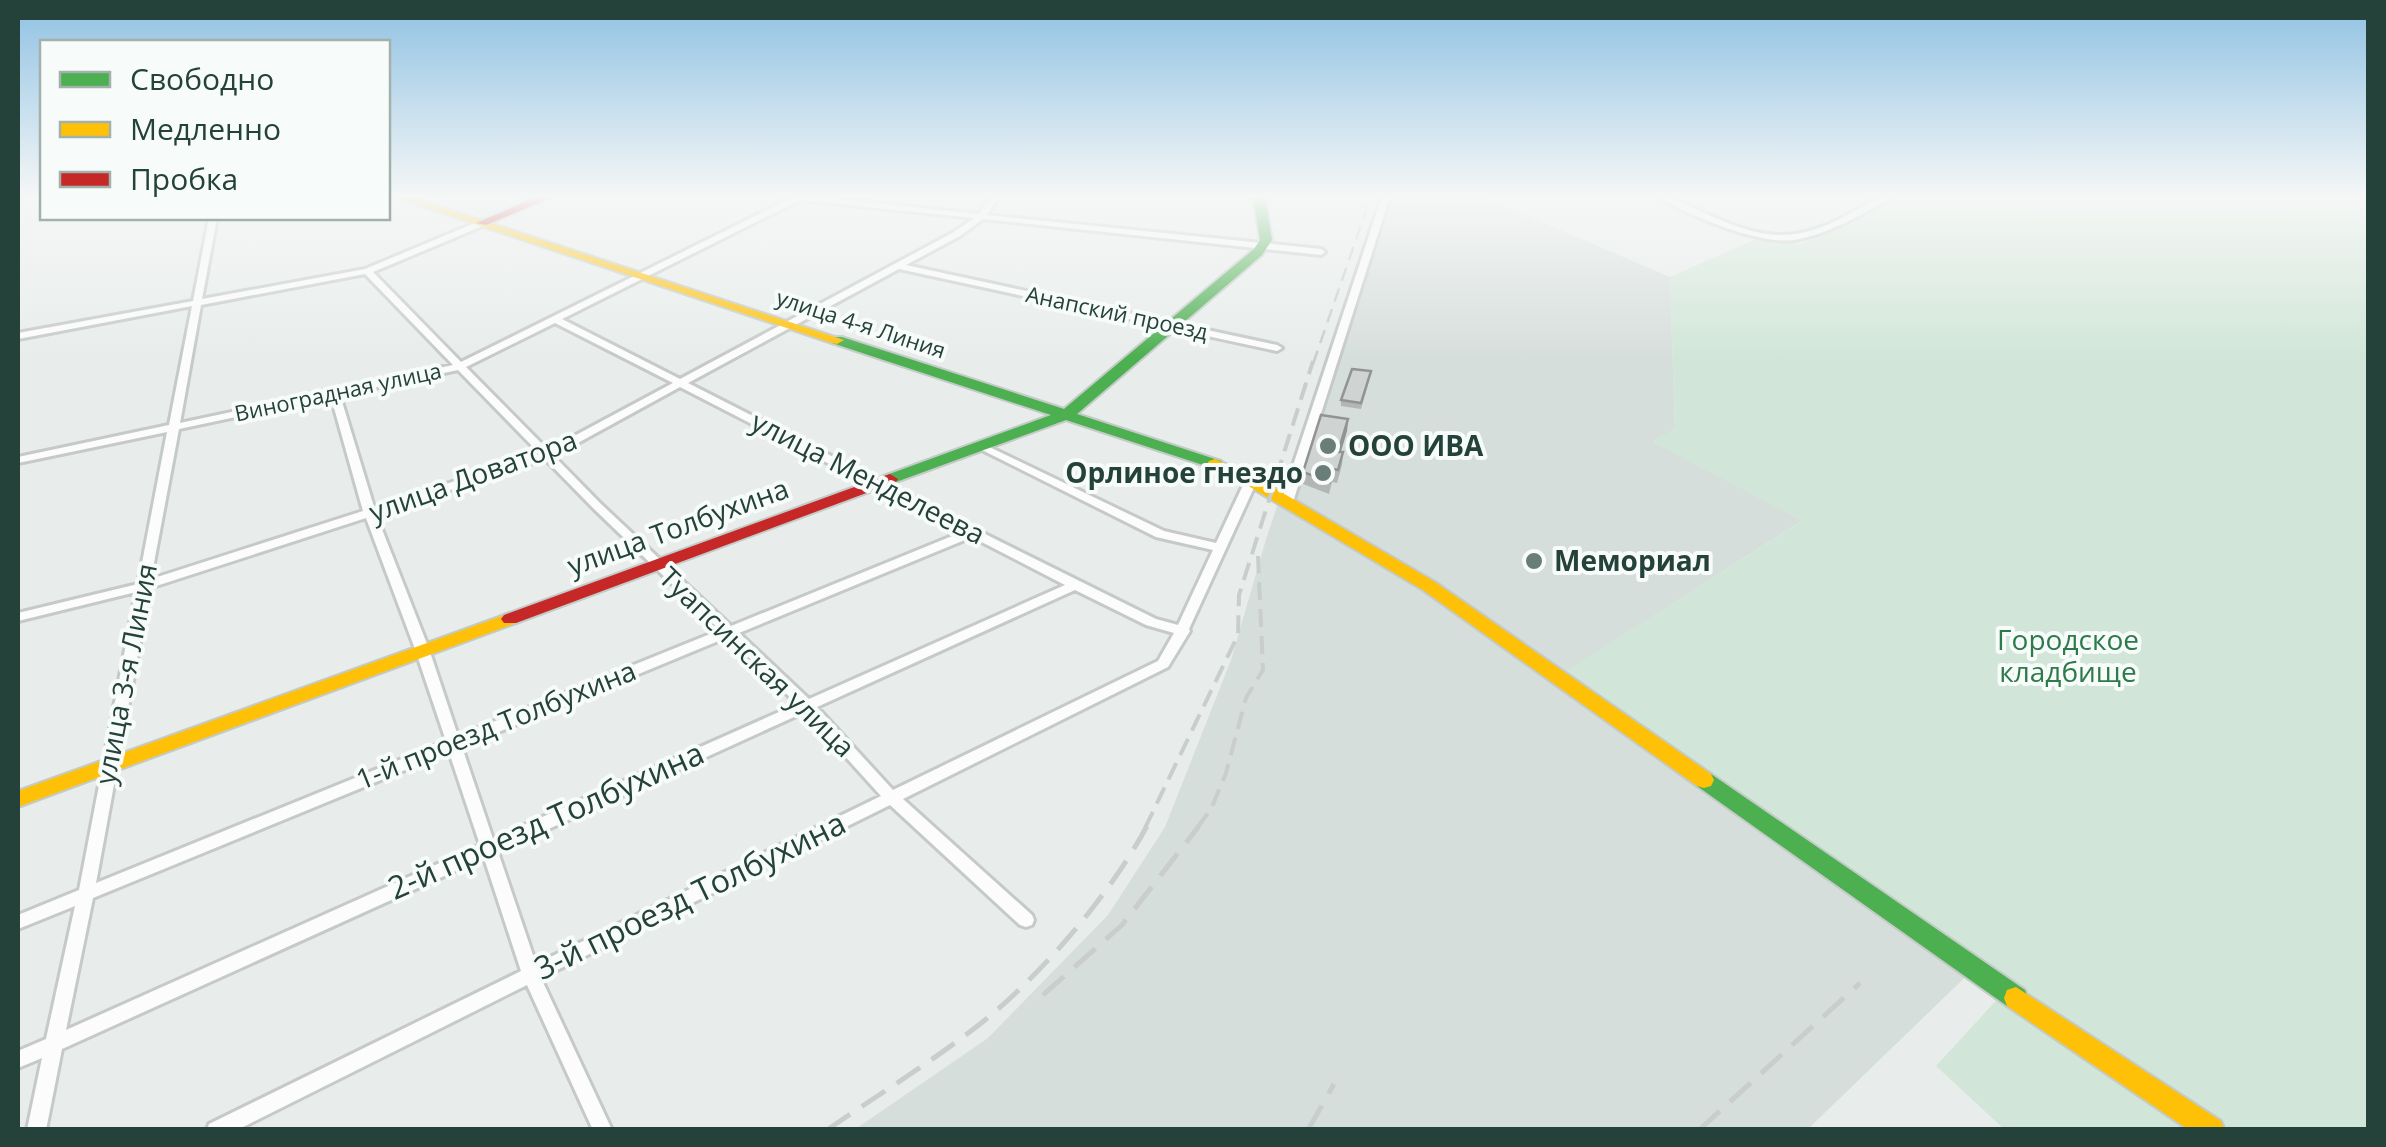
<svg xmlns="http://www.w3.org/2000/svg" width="2386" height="1147" viewBox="0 0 2386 1147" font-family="'Open Sans',sans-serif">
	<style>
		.built { fill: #d6dedb }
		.green { fill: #d1e6d8 }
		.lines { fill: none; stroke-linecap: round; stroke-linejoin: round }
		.street-casing { stroke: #c5cac8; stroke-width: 6 }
		.fast-casing { stroke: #c3cbc8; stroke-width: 4 }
		.slow-casing { stroke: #c3cbc8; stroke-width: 4 }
		.jam-casing { stroke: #c3cbc8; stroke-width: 4 }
		.street { fill: #fcfcfc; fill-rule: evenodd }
		.fast { fill: #4caf50; fill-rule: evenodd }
		.slow { fill: #ffc107; fill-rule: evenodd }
		.jam { fill: #c62828; fill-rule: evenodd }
		.rail-far2 { stroke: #c9cdcc; stroke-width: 2.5; stroke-dasharray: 14 8; stroke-linecap: butt }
		.rail-far1 { stroke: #c9cdcc; stroke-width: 4; stroke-dasharray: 18 9; stroke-linecap: butt }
		.rail { stroke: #c9cdcc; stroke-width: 5; stroke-dasharray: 28 14; stroke-linecap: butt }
		.wall { fill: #b2b6b5 }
		.shaded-wall { fill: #919493 }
		.building { fill: #cfd4d2; stroke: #919493; stroke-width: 2.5 }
		.poi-dot { fill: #697e78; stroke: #f7fbf9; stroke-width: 4 }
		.labels { text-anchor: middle; stroke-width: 8; stroke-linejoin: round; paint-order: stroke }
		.far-street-label { font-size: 22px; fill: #24423a; stroke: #f7fbf9 }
		.poi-label { font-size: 28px; font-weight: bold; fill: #24423a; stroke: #f7fbf9; text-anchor: start }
		.street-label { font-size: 28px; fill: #24423a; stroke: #f7fbf9 }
		.park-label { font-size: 28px; fill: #2d7a4b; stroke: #f7fbf9 }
		.near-street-label { font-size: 32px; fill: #24423a; stroke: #f7fbf9 }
	</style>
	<rect width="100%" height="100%" fill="#e8edeb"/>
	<path class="built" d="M1382,196H1481L1670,277L1675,429L1654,441L1803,520L1563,674L1983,960L1808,1129L854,1130L988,1038L1108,915L1165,827L1231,660L1267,536Z"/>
	<path class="green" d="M423,196H540L488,217Z
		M1903,196H2368V1129H2004L1936,1066L2014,981L1562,674L1802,521L1653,442L1675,428L1670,277L1760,237L1801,244Z"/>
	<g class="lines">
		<g class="street-casing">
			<path id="street" d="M778,196H807L979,214L991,196H999L987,215L1321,249L1325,252L1321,255L983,219L960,236L906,265L1277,345L1282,348L1277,351L899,269L688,383L973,528H980L981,532L1156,619L1178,625L1213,550L1156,537L974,446L975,444H983L1164,531L1216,543L1245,481L1251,478L1257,481L1189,629L1190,631L1168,667L903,799L1032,915L1034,920L1032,925L1026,927L1020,925L890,805L541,978L612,1130H593L527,985L237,1130H207L209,1124L521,971L484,858L62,1049L46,1130H27L42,1058L18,1068V1051L46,1039L75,906L18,929V915L79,890L136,592L18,621V613L138,584L167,432L18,463V457L169,425L192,306L18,339V333L193,301L209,218H217L202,299L365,269L482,220L486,223L485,225L373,272L461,362L789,199ZM800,200L974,218L954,232L680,379L562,319ZM365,274L453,365L180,423L201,305ZM555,323L673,383L548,450L466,367ZM458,370L540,454L374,507L340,395ZM680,387L962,532L731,626L601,504L554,456ZM331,397L363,511L151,579L179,429ZM545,459L593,508L720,630L458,736L429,649L376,514ZM366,518L415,649L446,741L96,883L150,588ZM972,537L1065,585L809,699L739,633ZM1075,590L1146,625L1174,633L1158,661L893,790L817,707ZM728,637L797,704L493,839L462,747ZM805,712L881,796L536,964L498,852ZM449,752L480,845L66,1030L93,898Z
				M1382,196H1390L1293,502L1291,504H1283L1281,502Z
				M1656,196H1667C1706,212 1752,241 1795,234C1826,230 1855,210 1882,196H1893C1867,213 1826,235 1794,240C1758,245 1688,215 1656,196Z"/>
		</g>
		<g class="fast-casing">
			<path id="fast" d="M1253,196H1265L1272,240L1262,255L1077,414L1221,461L1223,464L1221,467H1209L1066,420L896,482H884L882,479L884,476L1051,415L832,343V337H842L1064,409L1254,249L1260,240Z
				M1704,772L1711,774L2025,990L2028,998L2025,1006L2016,1009L2007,1006L1697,786L1694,780L1697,774Z"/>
		</g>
		<g class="slow-casing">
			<path id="slow" d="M391,196H409L844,340L837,344L832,343Z
				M1215,459L1257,478L1435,582L1711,774L1714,780L1711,786L1704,788L1697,786L1423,590L1245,484L1209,467L1207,464L1209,461Z
				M510,613L519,619L516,623L18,807V791Z
				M2016,987L2221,1121L2225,1130H2189L2007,1006L2004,998L2007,990Z"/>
		</g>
		<g class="jam-casing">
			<path id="jam" d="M539,196H555L486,225L476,223Z
				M890,474L898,479L896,482L516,623H504L501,619L504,615Z"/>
		</g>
		<use href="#street" class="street"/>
		<use href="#fast" class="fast"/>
		<use href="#slow" class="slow"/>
		<use href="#jam" class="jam"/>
		<path class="rail-far2" d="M1313,364L1371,196"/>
		<path class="rail-far1" d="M1145,828L1238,635L1239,595L1313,361
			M1197,828L1211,809L1226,773L1246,698L1263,670L1258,556"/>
		<path class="rail" d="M1043,995L1122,925L1199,826
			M827,1130C879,1094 935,1060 985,1020C1044,972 1111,893 1147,826
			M1308,1130L1334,1084
			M1699,1130L1860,983"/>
	</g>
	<path class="wall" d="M1370,377L1361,409L1341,406V400Z
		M1348,419L1347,431L1341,452H1343L1342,465L1337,483L1332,482L1329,494L1303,484V472Z"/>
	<path class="shaded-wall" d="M1348,419L1347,431L1337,464L1338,452Z"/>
	<path class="building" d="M1352,369L1371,371L1361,403L1341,400Z
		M1321,415L1348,419L1338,452H1343L1338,470L1333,469L1330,482L1303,472Z"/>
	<linearGradient id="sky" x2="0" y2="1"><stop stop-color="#8fc1e3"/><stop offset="0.55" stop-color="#f5f7f6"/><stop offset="1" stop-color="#f5f7f6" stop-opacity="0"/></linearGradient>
	<rect width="2386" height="357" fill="url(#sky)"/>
	<g class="poi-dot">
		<circle cx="1328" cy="446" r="10"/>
		<circle cx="1323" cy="473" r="10"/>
		<circle cx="1534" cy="561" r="10"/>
	</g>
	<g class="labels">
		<g class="far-street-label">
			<text transform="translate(1117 313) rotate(12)" y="8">Анапский проезд</text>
			<text transform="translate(861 324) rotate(18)" y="8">улица 4-я Линия</text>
			<text transform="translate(338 392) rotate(-12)" y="8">Виноградная улица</text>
		</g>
		<g class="poi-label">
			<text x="1348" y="456">ООО ИВА</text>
			<text x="1303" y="483" text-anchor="end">Орлиное гнездо</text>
			<text x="1554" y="571">Мемориал</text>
		</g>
		<g class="street-label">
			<text transform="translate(473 476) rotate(-20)" y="10">улица Доватора</text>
			<text transform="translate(868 478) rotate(27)" y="10">улица Менделеева</text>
			<text transform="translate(678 527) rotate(-20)" y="10">улица Толбухина</text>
			<text transform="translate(757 662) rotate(44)" y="10">Туапсинская улица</text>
			<text transform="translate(126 674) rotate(-79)" y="10">улица 3-я Линия</text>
			<text transform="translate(496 725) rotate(-22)" y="10">1-й проезд Толбухина</text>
		</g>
		<g class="park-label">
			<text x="2068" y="650">Городское<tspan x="2068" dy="32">кладбище</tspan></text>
		</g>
		<g class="near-street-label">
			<text transform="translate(546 821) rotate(-24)" y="11">2-й проезд Толбухина</text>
			<text transform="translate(690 896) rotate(-26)" y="11">3-й проезд Толбухина</text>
		</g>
	</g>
	<rect width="2386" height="1147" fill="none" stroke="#24423a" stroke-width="40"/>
	<rect x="40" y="40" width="350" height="180" fill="#f7fbf9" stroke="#a3b1ad" stroke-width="2.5"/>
	<rect x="60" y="72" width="50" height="15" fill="#4caf50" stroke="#a3b1ad" stroke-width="2.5"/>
	<text x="130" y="90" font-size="30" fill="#24423a">Свободно</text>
	<rect x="60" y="122" width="50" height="15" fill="#ffc107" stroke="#a3b1ad" stroke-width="2.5"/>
	<text x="130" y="140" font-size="30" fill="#24423a">Медленно</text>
	<rect x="60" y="172" width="50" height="15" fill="#c62828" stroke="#a3b1ad" stroke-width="2.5"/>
	<text x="130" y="190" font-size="30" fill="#24423a">Пробка</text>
</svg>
